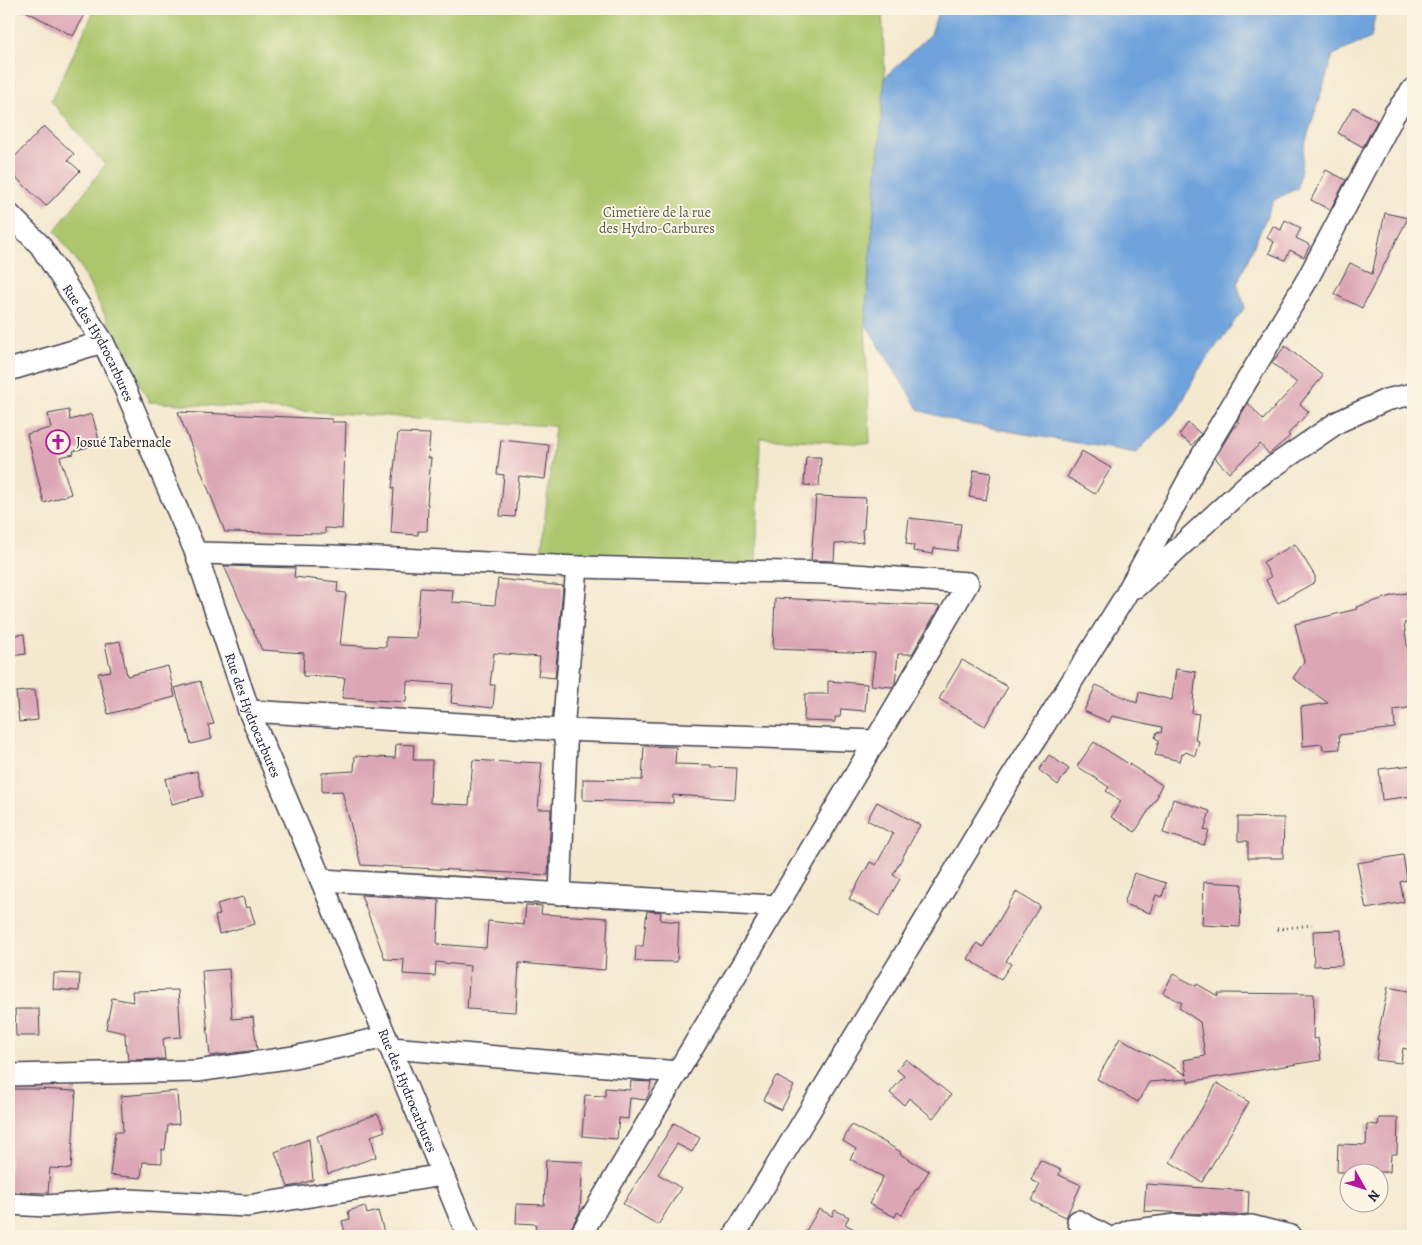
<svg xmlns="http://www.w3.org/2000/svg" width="1422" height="1245" viewBox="0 0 1422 1245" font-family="Alegreya,serif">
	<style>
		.green { fill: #abc66c; stroke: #667454 }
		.water { fill: #70a3dc; stroke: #49628c }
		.building { fill: #dca6b6 }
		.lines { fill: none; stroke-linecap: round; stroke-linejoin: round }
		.street-casing { stroke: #424051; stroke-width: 24 }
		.path { stroke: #424051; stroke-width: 3; stroke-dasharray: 1 4; stroke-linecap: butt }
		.street { stroke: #fff; stroke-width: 21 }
		.labels { text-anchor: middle; stroke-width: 4; stroke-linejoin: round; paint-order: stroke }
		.park-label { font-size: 14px; fill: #525b4c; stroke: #fcf5e5 }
		.street-label { font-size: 14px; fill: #22223b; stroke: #fcf5e5 }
		.poi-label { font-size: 14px; fill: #22223b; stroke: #fcf5e5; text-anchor: start }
	</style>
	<rect width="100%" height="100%" fill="#fcf5e5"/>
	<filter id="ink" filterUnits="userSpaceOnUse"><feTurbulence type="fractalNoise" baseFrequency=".02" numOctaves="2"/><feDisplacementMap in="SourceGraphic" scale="10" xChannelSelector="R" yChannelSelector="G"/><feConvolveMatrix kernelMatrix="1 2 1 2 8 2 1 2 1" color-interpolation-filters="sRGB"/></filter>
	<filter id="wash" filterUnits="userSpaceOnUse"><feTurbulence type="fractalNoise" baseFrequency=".0096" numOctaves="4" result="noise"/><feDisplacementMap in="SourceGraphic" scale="20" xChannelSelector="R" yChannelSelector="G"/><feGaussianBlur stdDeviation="1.12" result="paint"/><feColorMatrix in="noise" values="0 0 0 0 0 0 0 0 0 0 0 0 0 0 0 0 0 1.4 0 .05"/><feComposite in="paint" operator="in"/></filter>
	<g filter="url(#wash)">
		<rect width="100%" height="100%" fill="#f4e8cf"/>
		<path class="green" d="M95,9H882L885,77L865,323L870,444L760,438L756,567L541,555L555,426L149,402L80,266L55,231L105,165L51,101Z"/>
		<path class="water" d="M939,9H1376L1371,38L1333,55L1304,147L1298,188L1274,200L1237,284L1245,307L1198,371L1178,410L1136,453L961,423L919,410L865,323L885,77L931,34Z"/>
		<g id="blocks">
			<path class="building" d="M22,9H88L73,36Z
				M1353,107L1377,121L1363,147L1338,133Z
				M44,126L74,154L68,160L80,171L46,206L9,171V163Z
				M1326,170L1346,180L1330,210L1311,200Z
				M1385,213L1408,218L1362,308L1334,294L1350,263L1372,274Z
				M1285,220L1301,228L1296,238L1310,245L1304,257L1290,250L1285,260L1269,253L1274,242L1267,238L1273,226L1281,230Z
				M1285,346L1323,376L1300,404L1309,412L1288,434L1290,436L1269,454L1260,444L1229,473L1215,458L1233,428L1239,423L1237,421L1248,403L1263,420L1297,383L1272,363Z
				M69,410L70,420L92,414L100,444L73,451L74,454L60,457L71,494L44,503L27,434L51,428L48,414Z
				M178,412L332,419V422H346L342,529L325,528V534L225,532Z
				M1188,423L1201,434L1192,445L1179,435Z
				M398,433L430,434L428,458H431L427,504H428L427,531H418V535L391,533L394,488H392Z
				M501,440L549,445L545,479L519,476L515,517L500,516L504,475L497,474Z
				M1082,451L1111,468L1095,494L1067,477Z
				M806,457H821L819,486L804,485Z
				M974,470L991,473L986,500L969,497Z
				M816,496L866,498L864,529H862L863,542L835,544L834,561L811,560Z
				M909,518L961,524L957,551L934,548L933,554L913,551L914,545L906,544Z
				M1295,544L1315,576V582L1278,603L1266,580L1271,577L1263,562Z
				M224,566L295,568L294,577L338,582L337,592L346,593L340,645L386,647V637L416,638L420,588L453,590L452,602L495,605L498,579L563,586L555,678L538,676L540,657L494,653L490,685H495L493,708L451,703L453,684L407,681L406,702L342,698L345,678L303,676L304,653L262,650Z
				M1413,592V622L1404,623L1410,667L1413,666V707L1394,710L1395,728L1339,735L1340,749L1323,750L1322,744L1303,746L1301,707L1328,703L1293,678L1304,662L1295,624L1357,609L1356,607L1395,595Z
				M775,598L940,606L912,654H898L895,684L892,687L871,685L875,653L773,649Z
				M24,634L26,654L9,656V636Z
				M120,641L127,676L168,666L175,697L108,714L98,673L111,671L105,644Z
				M962,660L1008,687L985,726L939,699Z
				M1176,669L1196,672L1192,713L1199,714L1195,740L1199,741L1195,756L1186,752L1184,754H1182L1180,761L1155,755L1159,740L1155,738L1157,732L1161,733L1162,727L1112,716L1109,722L1084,711L1096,685L1137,703L1139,692L1172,700Z
				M200,681L214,724L208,725L212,739L191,744L175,688Z
				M828,681L867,684L865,711L841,709L840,717H835V722L804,721L805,694H828Z
				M35,690L38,720L19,722L16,692Z
				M1094,742L1162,785L1157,794H1159L1135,832L1111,817L1121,801L1106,791L1109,787L1077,766Z
				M396,744L414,745L413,760H432L430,803L469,805L473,760L520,763V762L542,763L538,809H551L548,875L361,865L342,791L322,792V773L354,771L355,756L395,758Z
				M644,746L676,747L675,764L711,765V767L737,768L735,799L673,795V803L583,800V779L642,780Z
				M1049,755L1069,769L1058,785L1039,770Z
				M1413,765V796L1382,800L1379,769Z
				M197,771L203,796L172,804L165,779Z
				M1173,799L1210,811L1204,830L1209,831L1204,845L1163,833Z
				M877,802L920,825L893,875L900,879L879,916L849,899L870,862L876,865L893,834L867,820Z
				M1238,817L1284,818L1283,858H1248V841H1238Z
				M1403,855L1407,880L1400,882L1404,902L1366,909L1357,863Z
				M1134,873L1166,883L1162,897L1156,895L1150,913L1124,904Z
				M1204,882L1242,884L1240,927L1202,925Z
				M1016,892L1040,906L1006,961L1011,964L1001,979L968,959L977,943L983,947Z
				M361,895L439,900L437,944L486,948L488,921L524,925L526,905L542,906L541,914L608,918L605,970L519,963L516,1012L467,1009L470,966L436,962L435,976L403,974L404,960L385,959Z
				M243,897L246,908L250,907L255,924L219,934L215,916L220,915L217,904Z
				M647,911L661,912L660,920L679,922L677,962L635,961L636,946H643Z
				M1341,930L1342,965L1314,966L1313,931Z
				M229,969L232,1019L253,1017L257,1050L210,1056L202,971Z
				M54,973L80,974L79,991L53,989Z
				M1173,974L1196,986L1197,984L1218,996V993L1314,994L1313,1039L1318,1038L1321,1060L1188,1082V1079L1149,1082L1138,1102L1097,1079L1120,1038L1187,1075L1184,1060L1205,1056L1200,1022L1179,1008L1182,1003L1163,993Z
				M1388,987L1413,992V1051L1403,1048L1401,1063L1376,1060L1379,1040H1377Z
				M178,990L181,1037L165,1038V1039H163L165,1059L128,1060L127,1051H126L125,1033L106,1029L112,998L133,1002L132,991Z
				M15,1009H39L40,1036H16Z
				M906,1059L951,1095L933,1118L909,1098L904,1105L890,1093L904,1076L897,1070Z
				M776,1076L794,1086L781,1110L763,1100Z
				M631,1081L651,1082L649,1094L646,1100L630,1098L628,1119L619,1118L617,1139L582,1136L585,1095L605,1096V1088L630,1090Z
				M1217,1083L1249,1102L1202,1182L1170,1162Z
				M9,1089H37L76,1091L71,1169L50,1168L48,1193L9,1192L10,1118H9Z
				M177,1091L179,1124L168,1125L165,1150L162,1149V1163L143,1162L141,1178L110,1175L115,1132H123L121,1096Z
				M377,1114L378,1116H379L385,1131L371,1136L376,1157L328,1174L317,1136Z
				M1379,1118H1398L1397,1154H1391L1390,1172H1337L1338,1144L1366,1145L1367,1124L1378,1125Z
				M674,1123L700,1138L692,1152L677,1144L658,1174L681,1188L658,1225L623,1204Z
				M851,1125L884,1142L901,1152L900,1154L929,1171L917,1190L916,1189L902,1215L897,1212L895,1217L869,1204L883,1177L850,1159L856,1149L843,1141Z
				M309,1139L313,1180L298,1185L288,1187L275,1152Z
				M546,1160L583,1162L580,1211L568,1234H561V1236H535L536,1224L516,1223L517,1204L544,1205Z
				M1040,1160L1061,1170L1059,1175L1081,1185L1066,1217L1032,1201L1040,1184L1031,1180Z
				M1146,1184L1249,1191L1248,1214L1235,1215L1144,1211Z
				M365,1206L367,1214L378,1211L385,1236H346L342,1221L350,1219L348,1211Z
				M819,1209L832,1216L835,1210L849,1217L845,1224L867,1236H803Z"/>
		</g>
	</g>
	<g filter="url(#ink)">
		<use href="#blocks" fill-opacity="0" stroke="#424051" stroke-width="1"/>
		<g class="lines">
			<g class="street-casing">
				<g id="street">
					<path id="s1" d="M9,214L40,245L103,342L119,375L196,553L249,711L321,880L468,1236"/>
					<path d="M9,370L103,342"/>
					<path d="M196,553L332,556L577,567L826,573L968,583C841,802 709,1018 580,1236"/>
					<path d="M1136,587L1248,484L1338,422L1386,400L1413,394"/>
					<path d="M249,711L563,730L876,741"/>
					<path d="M321,880L776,906"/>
					<path d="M560,894L566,746L563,730L577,567"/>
					<path d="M391,1048L678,1072"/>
					<path d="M9,1075L197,1071L294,1057L386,1037"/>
					<path d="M9,1204L46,1206L128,1200L248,1206L443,1175"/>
					<path d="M1078,1221L1106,1236"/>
					<path d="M734,1236L1008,783L1124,598L1197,464L1307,280L1395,113L1413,89"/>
					<path d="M1118,1236L1129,1231L1176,1225L1236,1228L1251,1226L1291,1236"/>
				</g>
			</g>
			<path class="path" d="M1277,929L1312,925"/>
			<use href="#street" class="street"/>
		</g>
	</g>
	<defs>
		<g id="church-ring" transform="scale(1.25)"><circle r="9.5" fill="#fcf5e5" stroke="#b5179e" stroke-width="1.5"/><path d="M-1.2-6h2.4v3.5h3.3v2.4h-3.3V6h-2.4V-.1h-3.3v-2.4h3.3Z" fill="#b5179e"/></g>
	</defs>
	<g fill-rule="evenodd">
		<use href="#church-ring" x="58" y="442"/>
	</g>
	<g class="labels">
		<g class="park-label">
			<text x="657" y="217">Cimetière de la rue<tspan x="657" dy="16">des Hydro-Carbures</tspan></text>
		</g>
		<g class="street-label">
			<text dy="5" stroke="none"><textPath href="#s1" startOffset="158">Rue des Hydrocarbures</textPath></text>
			<text dy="5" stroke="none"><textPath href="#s1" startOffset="562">Rue des Hydrocarbures</textPath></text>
			<text dy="5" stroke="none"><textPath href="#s1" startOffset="968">Rue des Hydrocarbures</textPath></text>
		</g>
		<g class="poi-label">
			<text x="76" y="447">Josué Tabernacle</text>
		</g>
	</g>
	<rect width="1422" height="1245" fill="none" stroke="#fcf5e5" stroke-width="30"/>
	<g transform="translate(1364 1188) rotate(129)"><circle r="24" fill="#fcf5e5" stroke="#a5a1a1"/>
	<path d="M0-4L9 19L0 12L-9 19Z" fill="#b5179e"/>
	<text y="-8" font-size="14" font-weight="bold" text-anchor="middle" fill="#22223b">N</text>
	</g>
</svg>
